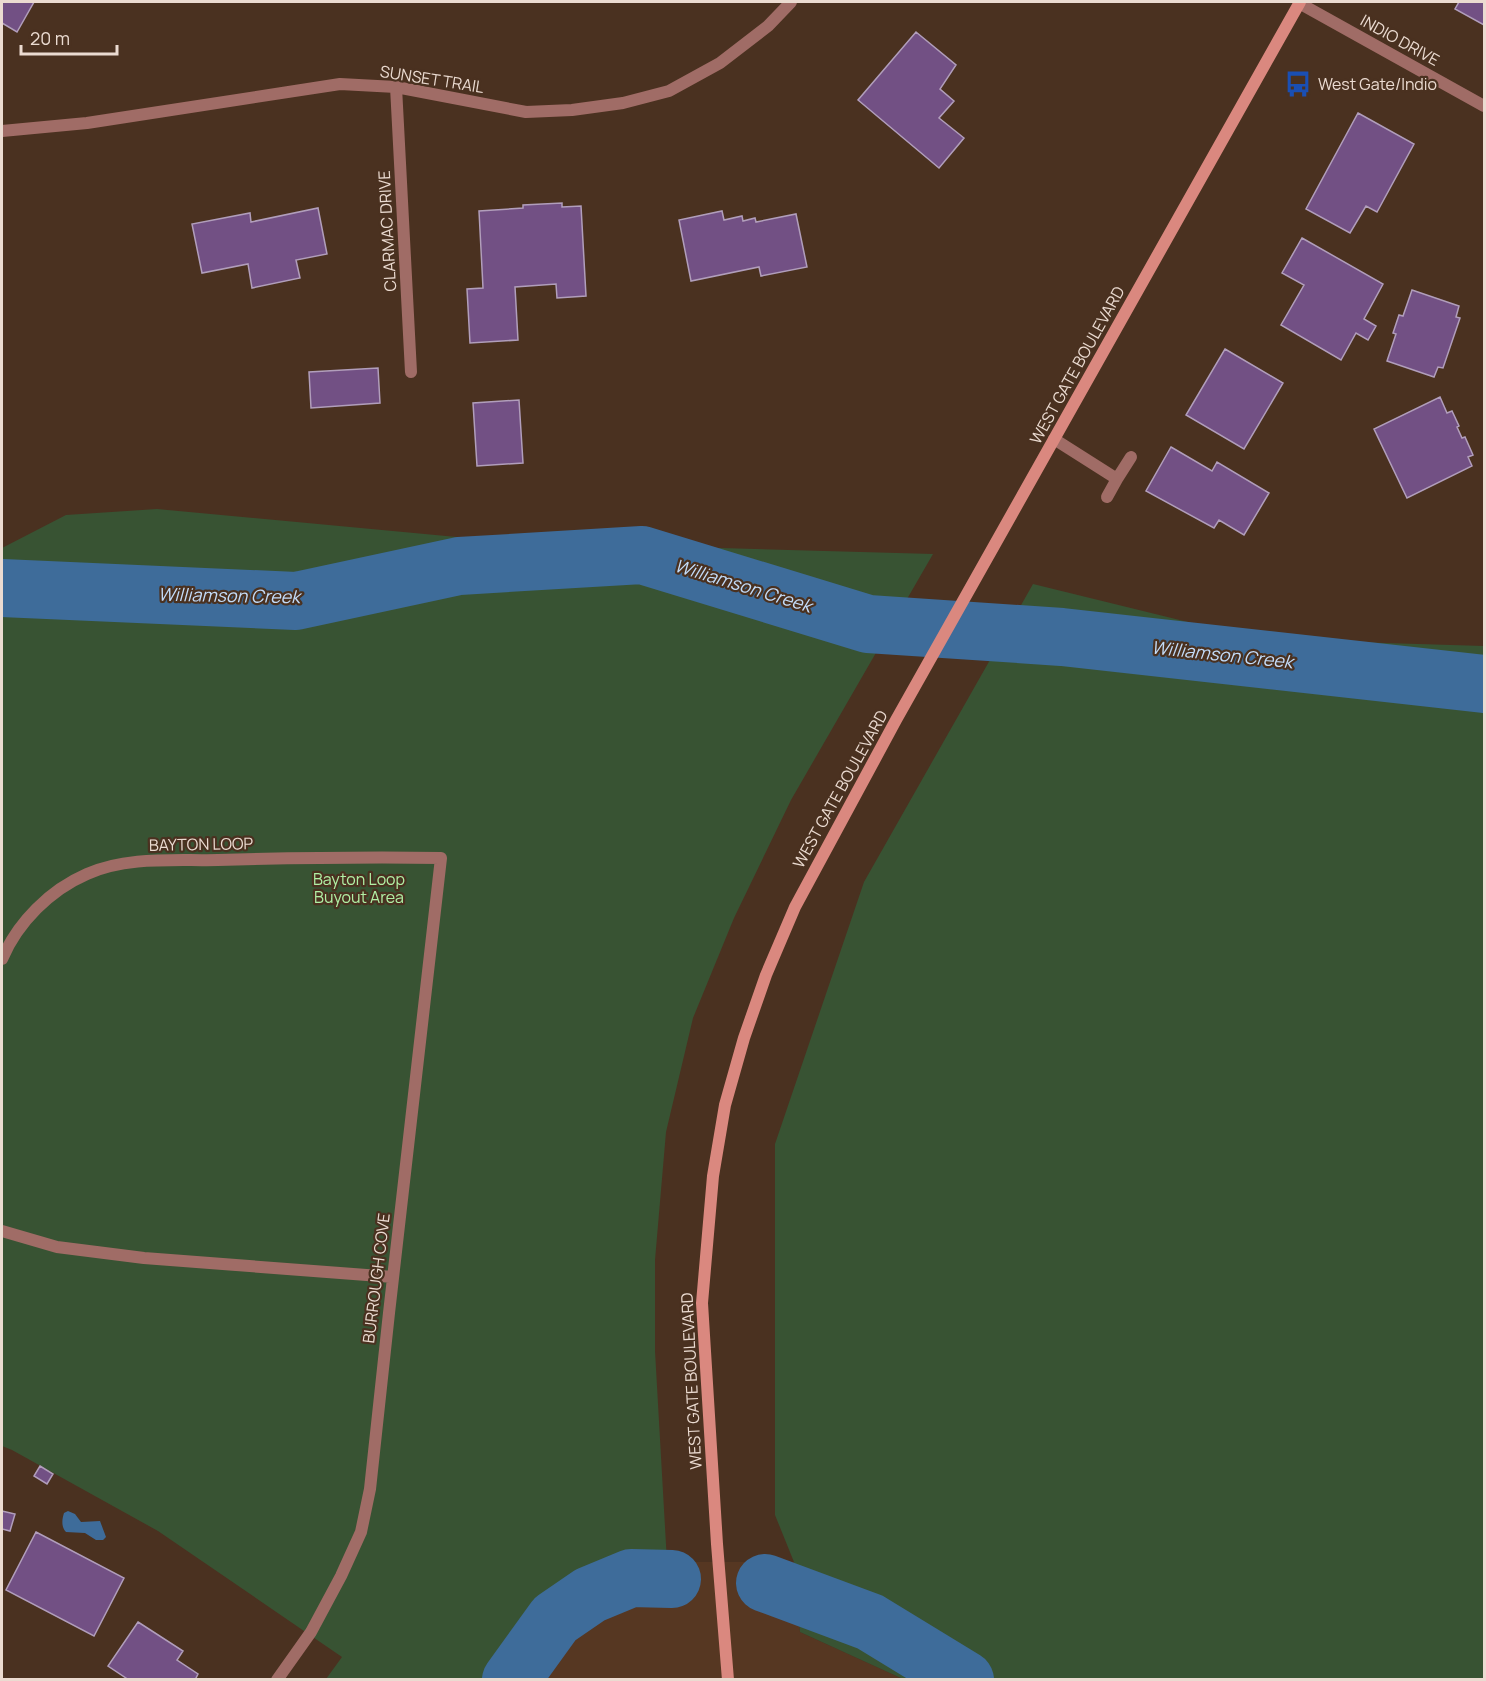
<svg xmlns="http://www.w3.org/2000/svg" width="1486" height="1681" viewBox="0 0 1486 1681" font-family="Manrope,sans-serif">
	<style>
		.built { fill: #563722 }
		.green { fill: #385333 }
		.water { fill: #3e6c9a }
		.lines { fill: none; stroke-linecap: round; stroke-linejoin: round }
		.river { stroke: #3e6c9a; stroke-width: 58 }
		.building { fill: #725084; stroke: #b19ebb; stroke-width: 1.5 }
		.lane { stroke: #a06c66; stroke-width: 12 }
		.street { stroke: #a06c66; stroke-width: 12 }
		.secondary { stroke: #da887f; stroke-width: 12 }
		.labels { text-anchor: middle; stroke-width: 4.5; stroke-linejoin: round; paint-order: stroke }
		.street-label { font-size: 16px; fill: #ebdbd1; stroke: #4a3120 }
		.poi-label { font-size: 16px; fill: #ebdbd1; stroke: #4a3120; text-anchor: start }
		.park-label { font-size: 16px; fill: #b0f0a5; stroke: #4a3120 }
		.water-label { font-size: 18px; font-style: italic; fill: #c3dcf9; stroke: #4a3120 }
	</style>
	<rect width="100%" height="100%" fill="#4a3120"/>
	<path class="built" d="M606,1562H794L800,1632L903,1679L495,1680L557,1601Z"/>
	<path class="green" d="M157,509L510,542L933,554L791,800L734,918L693,1018L666,1132L655,1260V1351L667,1562H606L557,1601L495,1679H326L342,1657L158,1531L12,1450L2,1446V548L66,515Z
		M1033,584L1257,639L1484,646V1679H903L800,1632L794,1562L775,1515V1144L864,882Z"/>
	<path class="water" d="M68,1511L75,1514L81,1522L100,1521L106,1537L103,1540H96L85,1533L66,1532C61,1527 62,1519 64,1513Z"/>
	<g class="lines">
		<path class="river" d="M2,588L296,601L459,566L642,555L868,624L1062,637L1484,684
			M765,1583L870,1622L965,1680
			M511,1680L555,1619L590,1595L631,1578L672,1579"/>
	</g>
	<path class="building" d="M2,2H34L17,32L2,23Z
		M1459,2H1484V25L1455,9Z
		M916,32L956,65L940,89L954,101L939,118L964,138L939,168L858,100Z
		M1358,113L1414,144L1377,212L1366,206L1350,233L1306,209Z
		M562,203V207L581,206L586,296L557,298L556,284L515,287L518,340L470,343L467,289L483,288L479,211L523,208V205Z
		M318,208L327,254L296,260L300,278L252,288L248,264L202,273L192,224L250,213L251,222Z
		M722,211L724,220L742,216L743,221L755,218L756,222L796,214L807,267L761,276L759,267L691,281L679,220Z
		M1302,238L1383,284L1364,319L1376,326L1368,340L1356,333L1341,360L1281,325L1304,285L1282,273Z
		M1412,290L1459,306L1456,317L1460,318L1443,368L1438,367L1434,377L1387,361L1396,334L1393,333L1399,315L1403,316Z
		M1225,349L1283,383L1244,449L1186,415Z
		M378,368L380,403L311,408L309,372Z
		M1440,397L1447,413L1452,411L1459,426L1457,427L1462,438L1465,437L1473,455L1468,457L1472,466L1407,498L1374,429Z
		M519,400L523,463L477,466L473,403Z
		M1171,447L1212,471L1217,462L1269,493L1244,535L1219,520L1214,528L1146,491Z
		M40,1466L53,1474L47,1484L34,1476Z
		M2,1511L15,1514L10,1531L2,1529Z
		M36,1532L124,1578L94,1636L6,1590Z
		M138,1622L183,1651L177,1660L198,1674L195,1680H129L108,1666Z"/>
	<g class="lines">
		<path class="lane" d="M1054,439L1117,479L1131,457
			M1107,497L1117,479"/>
		<path class="street" d="M1299,3L1484,106
			M396,87L411,372
			M2,131L87,123L340,84L396,87L526,112L572,110L623,103L669,91L720,63L768,26L791,2
			M2,959C18,922 50,890 87,874C127,856 175,861 218,860C292,858 367,857 441,858L389,1313L370,1489L361,1532L341,1576L311,1632L277,1680
			M2,1231L57,1247L144,1258L393,1277"/>
		<path class="secondary" d="M728,1680L717,1544L702,1303L713,1176L725,1105L744,1038L766,975L795,907L896,720L1300,2"/>
	</g>
	<defs>
		<g id="bus-bare" transform="scale(2.07)"><path d="M-5-6H5V4H4V6H2V4H-2V6H-4V4H-5ZM-3.5-4V0h7V-4ZM-3.5 1.2v1.5H-2V1.2ZM2 1.2v1.5H3.5V1.2Z" fill="#1a4fb4" stroke="#4a3120" stroke-width="2.5" paint-order="stroke"/></g>
	</defs>
	<g fill-rule="evenodd">
		<use href="#bus-bare" x="1298" y="84"/>
	</g>
	<g class="labels">
		<g class="street-label">
			<text transform="translate(1400 40) rotate(29)" y="6">INDIO DRIVE</text>
			<text transform="translate(432 79) rotate(9)" y="6">SUNSET TRAIL</text>
			<text transform="translate(387 231) rotate(-93)" y="6">CLARMAC DRIVE</text>
			<text transform="translate(1077 365) rotate(-61)" y="6">WEST GATE BOULEVARD</text>
			<text transform="translate(840 789) rotate(-61)" y="6">WEST GATE BOULEVARD</text>
			<text transform="translate(201 844) rotate(-1)" y="6">BAYTON LOOP</text>
			<text transform="translate(376 1278) rotate(-83)" y="6">BURROUGH COVE</text>
			<text transform="translate(691 1381) rotate(-93)" y="6">WEST GATE BOULEVARD</text>
		</g>
		<g class="poi-label">
			<text x="1318" y="90">West Gate/Indio</text>
		</g>
		<g class="park-label">
			<text x="359" y="885">Bayton Loop<tspan x="359" dy="18">Buyout Area</tspan></text>
		</g>
		<g class="water-label">
			<text transform="translate(743 586) rotate(17)" y="6">Williamson Creek</text>
			<text transform="translate(229 596) rotate(1)" y="6">Williamson Creek</text>
			<text transform="translate(1222 655) rotate(6)" y="6">Williamson Creek</text>
		</g>
	</g>
	<rect width="1486" height="1681" fill="none" stroke="#ebdbd1" stroke-width="6"/>
	<path d="M21 45v9h96v-9" fill="none" stroke="#ebdbd1" stroke-width="3"/>
	<text x="30" y="45" font-size="18" fill="#ebdbd1" stroke="#4a3120" stroke-width="4.5" paint-order="stroke">20 m</text>
</svg>
